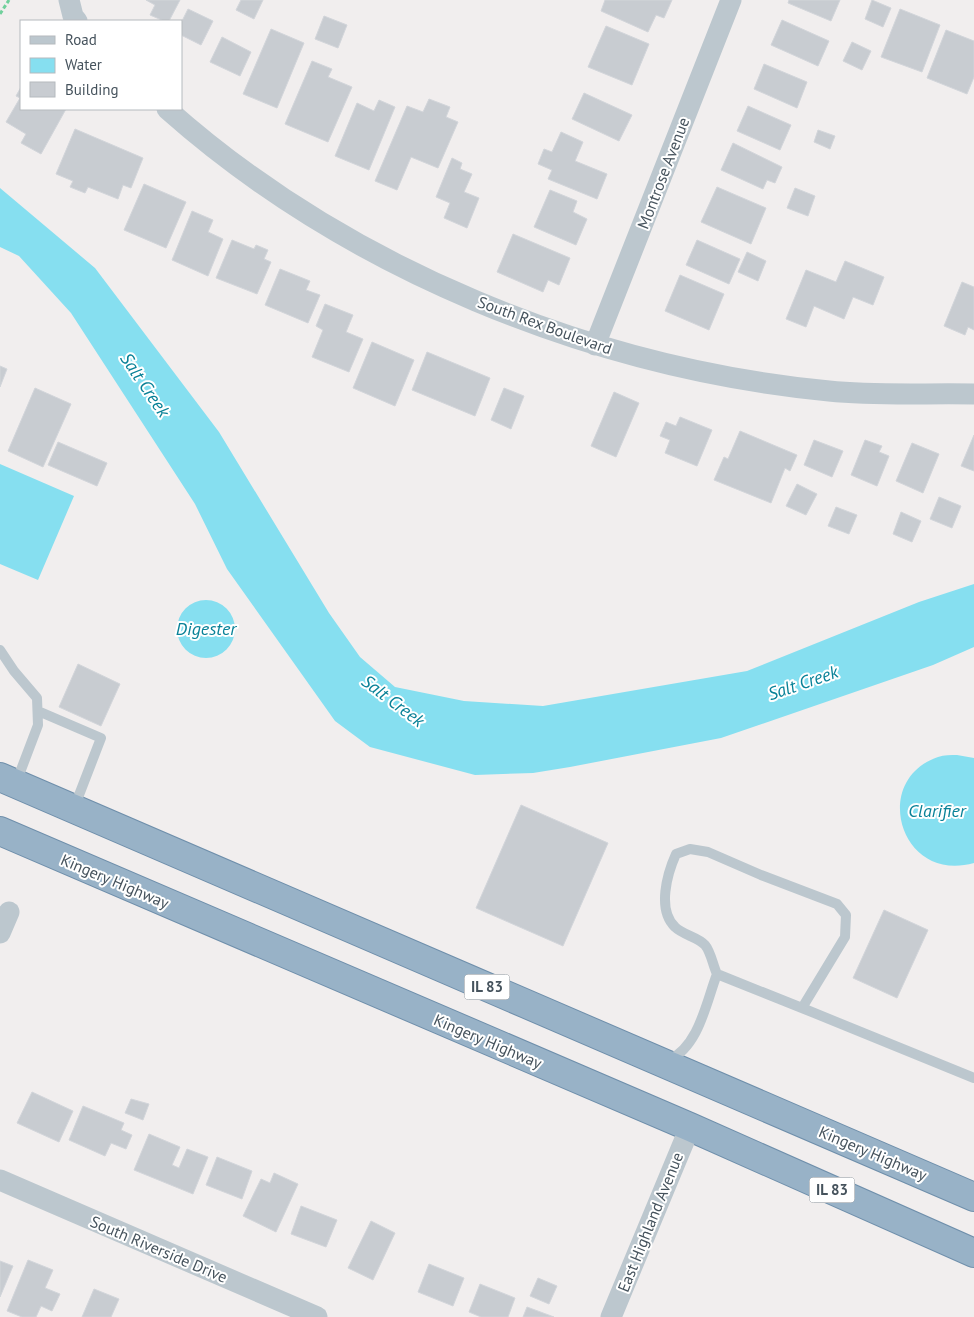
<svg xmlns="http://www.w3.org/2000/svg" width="974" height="1317" viewBox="0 0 974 1317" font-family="'PT Sans',sans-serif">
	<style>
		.water { fill: #86dff0 }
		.building { fill: #c8ccd1; stroke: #d2d5da }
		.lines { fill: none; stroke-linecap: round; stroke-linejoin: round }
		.trunk-casing { stroke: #6f8fab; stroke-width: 30 }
		.path { stroke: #71d09c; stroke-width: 3; stroke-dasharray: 4 2.5; stroke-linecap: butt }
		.service { stroke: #bcc7ce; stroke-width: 10 }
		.minor { stroke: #bcc7ce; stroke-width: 21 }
		.trunk { stroke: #98b2c7; stroke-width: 28 }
		.labels { text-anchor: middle; stroke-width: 4; stroke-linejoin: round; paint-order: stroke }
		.shield { fill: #fff; stroke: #7e878e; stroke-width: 1 }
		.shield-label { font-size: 15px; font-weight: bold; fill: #46535d }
		.street-label { font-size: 16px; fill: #46535d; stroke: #fff }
		.water-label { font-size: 18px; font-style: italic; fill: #088197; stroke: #fff }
	</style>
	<rect width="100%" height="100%" fill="#f1eeee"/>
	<path class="water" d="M0,188L95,268L219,432L329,613L360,657L395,687L464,701L543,706L747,671L919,602L974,584V647L933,665L721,738L570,767L533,773L475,775L370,747L335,721L227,569L195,504L71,313L19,256L0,247Z
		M0,464L74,496L38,580L0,564Z
		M177 629a29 29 0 1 1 58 0a29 29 0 1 1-58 0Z
		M957,755L974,758V863C900,884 870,780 938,757C944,755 951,755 957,755Z"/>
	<path class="building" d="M146,0H180L169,21H164L150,15L155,5Z
		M241,0H263L254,19L236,10Z
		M605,0H672L664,18L656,15L648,32L601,11Z
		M789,0H840L831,21L788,3Z
		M872,0L891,8L883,27L865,19Z
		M188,9L213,21L201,45L181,35V23Z
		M900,9L940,25L922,72L881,57Z
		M324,16L347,25L338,48L315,39Z
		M782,20L829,41L818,66L771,45Z
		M606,26L649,44L632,85L588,67Z
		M271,29L304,43L277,108L243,94Z
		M946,30L974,41V77L967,94L927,78Z
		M222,37L251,52L240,76L210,62Z
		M852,42L871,51L862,70L843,61Z
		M312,61L332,69L328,77L352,87L328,142L285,124Z
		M764,64L807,82L797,108L754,89Z
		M21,87V109H66L41,154L21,143L26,134L6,122L20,98L16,96Z
		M584,93L632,115L619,141L572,119Z
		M429,99L450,107L446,117L458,122L438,168L411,157L397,190L375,181L407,106L423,112Z
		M379,100L395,107L369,170L335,156L357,103L374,111Z
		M748,106L791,125L780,150L737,131Z
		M75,129L143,158L131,188L123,185L118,199L88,187L85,193L70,187L73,181L56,174Z
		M818,130L835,136L830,149L814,142Z
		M561,132L583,142L575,161L607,174L597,199L548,179L552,170L538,164L544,149L552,152Z
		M733,143L782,167L775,183L767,180L763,189L721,170Z
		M452,158L462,163L460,169L472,174L464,192L479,198L467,228L444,218L450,203L436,197Z
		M144,184L186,202L166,248L124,230Z
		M717,187L766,208L751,244L701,222Z
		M795,188L815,196L808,216L787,208Z
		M550,190L577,201L573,212L587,219L576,245L534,227Z
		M192,211L213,220L208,232L223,239L208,276L172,260Z
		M513,234L570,258L559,285L548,280L543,292L497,272Z
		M232,240L254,249L256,245L268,250L264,259L271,262L257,294L216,278Z
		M697,240L740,259L729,284L686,265Z
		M747,252L766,261L758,281L738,272Z
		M845,261L884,277L873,305L853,297L844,319L814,306L806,327L786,319L806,270L836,282Z
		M280,269L310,281L306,290L320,295L308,323L265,305Z
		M680,275L724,294L709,330L665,311Z
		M962,282L974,287V330L968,327L965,335L944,326Z
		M325,304L353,315L346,332L363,339L349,372L312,357L323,330L316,326Z
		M372,342L414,360L395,406L353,388Z
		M427,352L490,378L475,416L412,390Z
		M0,366L7,369L0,387Z
		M35,388L71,404L43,467L8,451Z
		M504,388L524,396L511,429L491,420Z
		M614,392L639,403L616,457L591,446Z
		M680,417L712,430L697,466L665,453L670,440L660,436L666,422L676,426Z
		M740,431L797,455L790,471L785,468L771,503L714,480L724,457L728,459Z
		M974,435V471L961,466Z
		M814,440L843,451L832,477L804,465Z
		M865,440L882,446L879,452L889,456L877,486L851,475Z
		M58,442L107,463L97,486L48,465Z
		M912,443L939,454L923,493L896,481Z
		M797,484L817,494L806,515L786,506Z
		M939,497L961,506L952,528L930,519Z
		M836,507L857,515L849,534L828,526Z
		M901,512L921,521L912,542L893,534Z
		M78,664L120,684L101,726L59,707Z
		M521,805L608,843L563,946L476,908Z
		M884,910L928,930L897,998L853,978Z
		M32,1092L73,1111L59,1142L17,1123Z
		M131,1099L149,1104L143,1120L125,1113Z
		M83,1106L124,1123L121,1130L132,1135L126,1149L111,1143L105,1156L69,1140Z
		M149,1134L180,1147L172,1165L179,1168L187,1149L208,1157L193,1194L134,1170Z
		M217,1157L252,1171L242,1199L206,1185Z
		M274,1173L298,1184L276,1232L243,1216L261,1179L270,1183Z
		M301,1206L337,1220L326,1247L291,1234Z
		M371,1221L395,1233L373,1280L348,1268Z
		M28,1260L53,1270L45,1288L60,1294L52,1311L41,1306L36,1317H22L7,1311Z
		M0,1261L13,1266L0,1297Z
		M429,1264L464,1278L453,1306L418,1292Z
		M538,1278L557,1286L549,1304L530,1296Z
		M480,1284L515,1298L508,1317H481L469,1312Z
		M94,1289L119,1299L111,1317H82Z
		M527,1307L554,1317H523Z"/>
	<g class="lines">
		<g class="trunk-casing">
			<path id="trunk" d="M0,777L974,1197
				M0,831L690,1127L974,1253"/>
		</g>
		<path class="path" d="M0,14L9,0"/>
		<path class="service" d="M0,650L14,671L37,698L38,725L16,783
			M38,711L101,738L74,808
			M802,1008L974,1078
			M669,1060C699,1046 706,1003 717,974C713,966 711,952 705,945C698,937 683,935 675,927C657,910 667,874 676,854L690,849L708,852L761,875L837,904L846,915L845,937L802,1008L717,974"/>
		<path class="minor" d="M69,0L73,16L77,21
			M167,109C346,268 591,368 829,391C877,396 926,393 974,394
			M595,345L731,0
			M0,933L9,912
			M0,1180L317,1317
			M611,1317L690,1127"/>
		<use href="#trunk" class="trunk"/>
	</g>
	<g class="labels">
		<g class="shield">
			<rect x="464.5" y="974.5" width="45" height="25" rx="4"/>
			<rect x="809.5" y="1177.5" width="45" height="25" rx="4"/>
		</g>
		<g class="shield-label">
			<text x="487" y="992">IL 83</text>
			<text x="832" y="1195">IL 83</text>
		</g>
		<g class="street-label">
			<text transform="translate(663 173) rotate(-69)" y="6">Montrose Avenue</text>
			<text transform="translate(545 325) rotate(20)" y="6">South Rex Boulevard</text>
			<text transform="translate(115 881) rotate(23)" y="6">Kingery Highway</text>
			<text transform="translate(488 1041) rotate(23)" y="6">Kingery Highway</text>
			<text transform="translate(873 1153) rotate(23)" y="6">Kingery Highway</text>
			<text transform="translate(650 1222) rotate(-68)" y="6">East Highland Avenue</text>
			<text transform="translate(159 1249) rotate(23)" y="6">South Riverside Drive</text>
		</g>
		<g class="water-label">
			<text transform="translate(145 385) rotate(56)" y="6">Salt Creek</text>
			<text x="206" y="635">Digester</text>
			<text transform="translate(803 683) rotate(-19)" y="6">Salt Creek</text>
			<text transform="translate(393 701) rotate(37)" y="6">Salt Creek</text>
			<text x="937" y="817">Clarifier</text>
		</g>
	</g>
	<rect x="20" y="20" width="162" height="90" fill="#ffffff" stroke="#b5babe"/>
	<rect x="30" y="36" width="25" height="8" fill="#bcc7ce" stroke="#b5babe"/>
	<text x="65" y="45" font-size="15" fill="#46535d">Road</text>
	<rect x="30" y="58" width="25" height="15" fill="#86dff0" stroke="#b5babe"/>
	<text x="65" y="70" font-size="15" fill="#46535d">Water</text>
	<rect x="30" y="82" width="25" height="15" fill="#c8ccd1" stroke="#b5babe"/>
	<text x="65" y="95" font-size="15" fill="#46535d">Building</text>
</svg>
